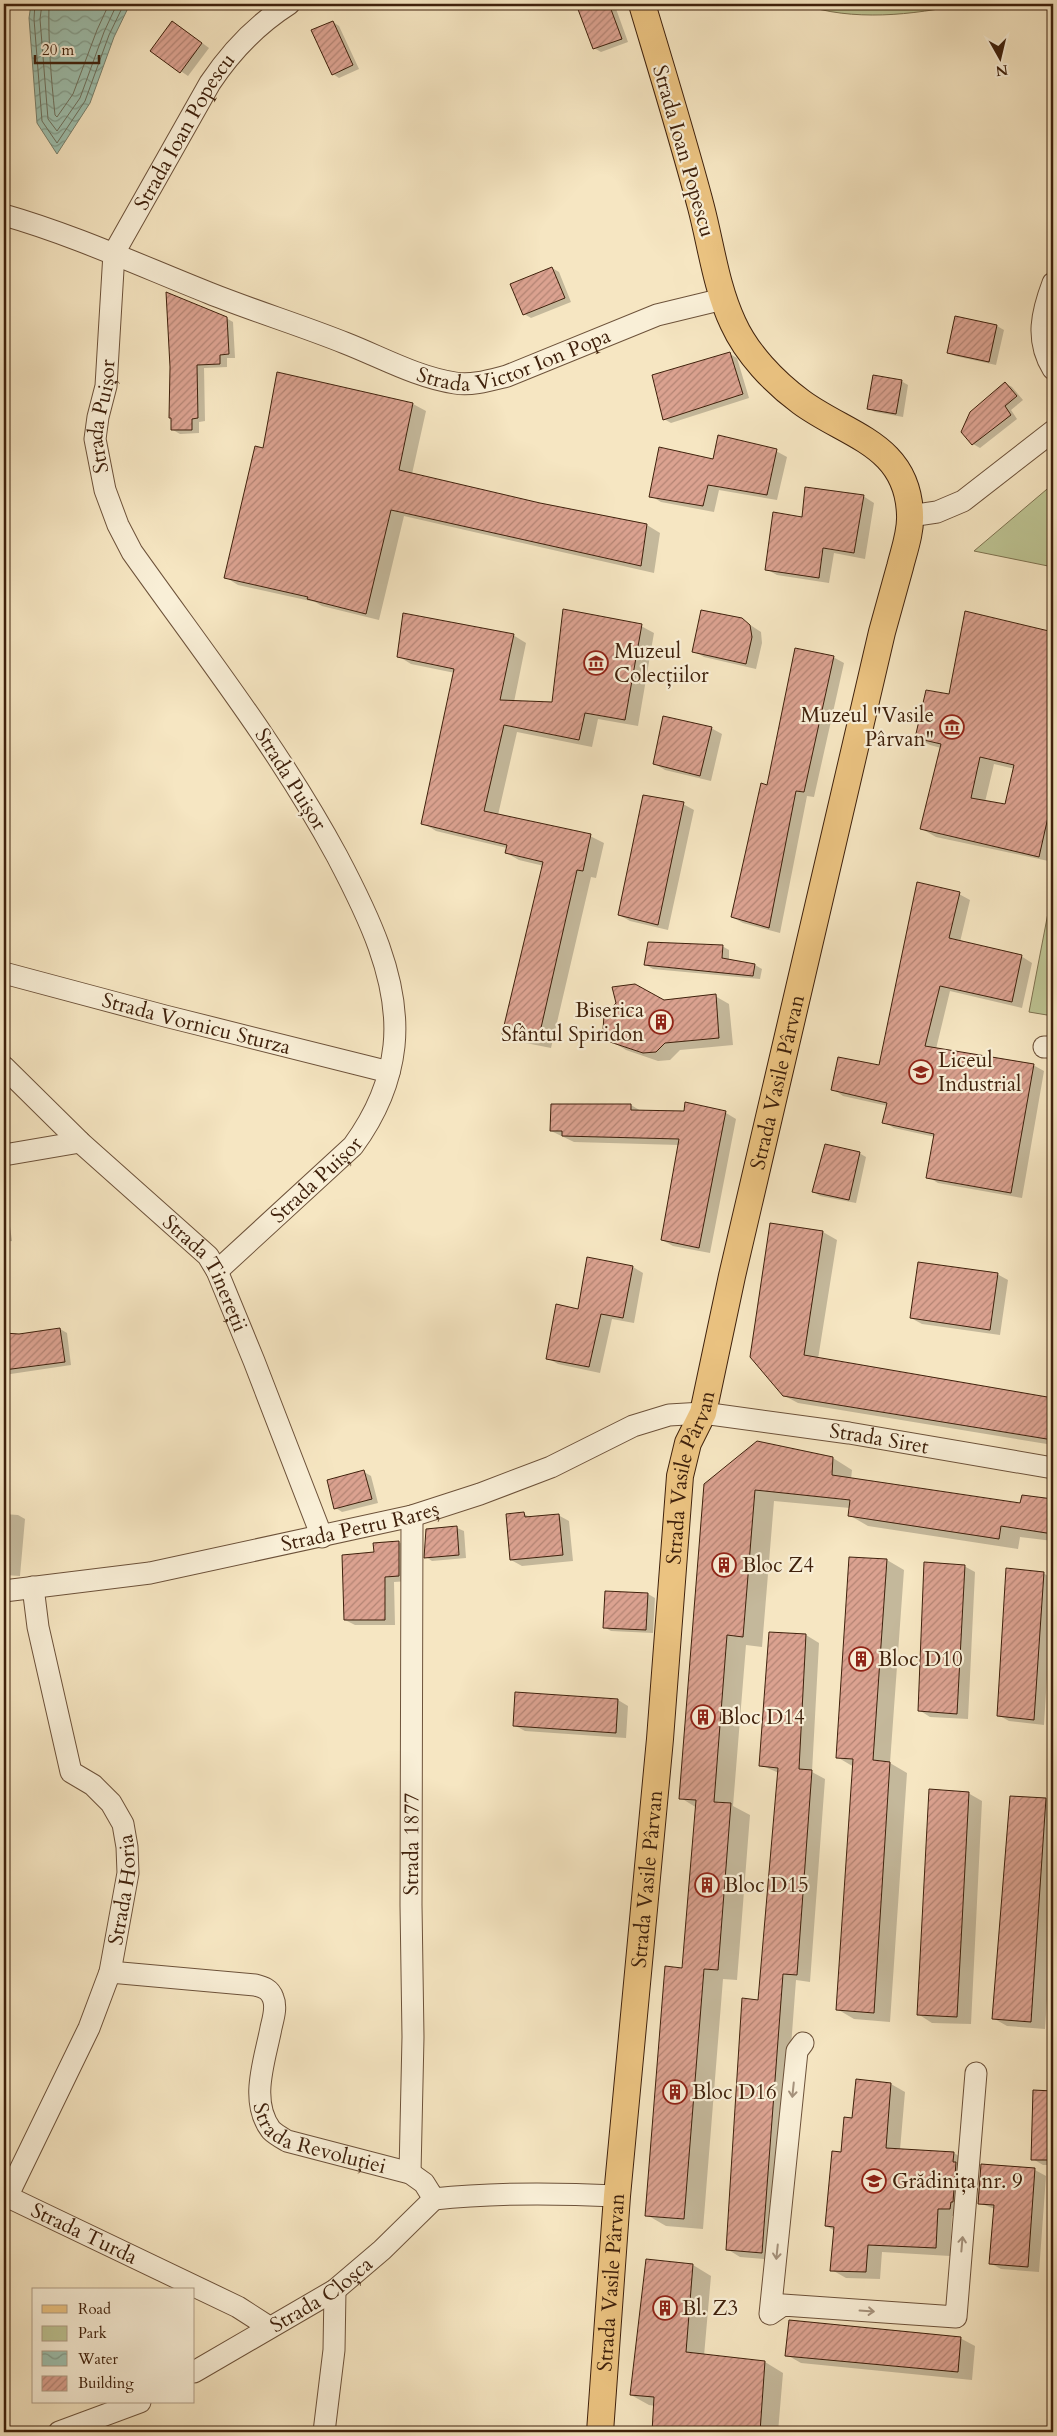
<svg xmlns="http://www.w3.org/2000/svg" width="1057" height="2436" viewBox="0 0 1057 2436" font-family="Cardo,serif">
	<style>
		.green { fill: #bdc493; stroke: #7e7250 }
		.water { fill: url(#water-waves); stroke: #78806d }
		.shadow { fill: #0003; fill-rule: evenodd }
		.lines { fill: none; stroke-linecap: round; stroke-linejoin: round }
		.shore { stroke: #6e705d; stroke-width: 1 }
		.building { fill: url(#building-hatch); stroke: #3f210c; fill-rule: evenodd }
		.minor-casing { stroke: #6d523a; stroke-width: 23 }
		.major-casing { stroke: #3f210c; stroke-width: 28 }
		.minor { stroke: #f9efd7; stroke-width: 21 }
		.major { stroke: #ebc381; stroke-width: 26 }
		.oneway { stroke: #a5927c }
		.labels { text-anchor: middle; stroke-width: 4.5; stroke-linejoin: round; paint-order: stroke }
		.street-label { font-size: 21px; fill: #3f210c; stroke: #f9efd7 }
		.poi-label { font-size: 21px; fill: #3f210c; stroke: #f9efd7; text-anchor: start }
	</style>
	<defs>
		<pattern id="water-waves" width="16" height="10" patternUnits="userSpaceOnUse" patternTransform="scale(1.25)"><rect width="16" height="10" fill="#9ec0ae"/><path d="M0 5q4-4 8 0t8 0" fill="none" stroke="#829c8c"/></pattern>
		<pattern id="building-hatch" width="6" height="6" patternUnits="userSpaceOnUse" patternTransform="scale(1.25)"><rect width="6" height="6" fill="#dba290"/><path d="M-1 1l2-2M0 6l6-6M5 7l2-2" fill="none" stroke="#b38474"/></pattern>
	</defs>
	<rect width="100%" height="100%" fill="#f6e6c2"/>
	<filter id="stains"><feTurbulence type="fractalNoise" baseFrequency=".004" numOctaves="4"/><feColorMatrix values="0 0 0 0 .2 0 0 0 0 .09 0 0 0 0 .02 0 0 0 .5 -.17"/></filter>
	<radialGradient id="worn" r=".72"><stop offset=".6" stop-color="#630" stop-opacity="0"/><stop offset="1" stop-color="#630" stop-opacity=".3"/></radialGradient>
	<path class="green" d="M801,4H965C912,15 853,22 801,4Z
		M1053,484V567L974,551Z
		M1052,892L1053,893V1016L1029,1012Z"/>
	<path class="water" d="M31,4H130L114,37L90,103L57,154L37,123L29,18Z"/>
	<path class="shadow" d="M546,4H586L553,10Z
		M602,4L615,6L628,42L601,52L594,48L581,11Z
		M333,22L339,26L359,69L339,78L333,74Z
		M179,26L209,48L188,76L151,51Z
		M552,268L559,272L571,302L531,318L524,314Z
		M956,317L997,326L1004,330L996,365L955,356L948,352Z
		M226,318L233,322L235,358H227V367L204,368L205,421L199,422V433L180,434L173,430L171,367Z
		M730,354L737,358L749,398L671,423L664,419Z
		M278,373L413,404L426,411L412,474L540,504L647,525L660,533L654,573L404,516L379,620L322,606L315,602L238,585L225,577L264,450Z
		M901,381L908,385L903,417L875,412L868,408Z
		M1005,383L1012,387L1023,400L1011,410L1017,419L980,448L973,444L962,432Z
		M776,451L787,457L777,500L719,490L714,512L661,502L651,496L714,461Z
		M863,496L874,503L865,559L834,553L829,583L777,575L766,569L803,518Z
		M966,612L1053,633V862L936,837L922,829L941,748L930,745L916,737L950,695ZM994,764L1015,769L1006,806L985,802Z
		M741,619L761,632L762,643L756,669L704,657L693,651Z
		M641,626L654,633L638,726L598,719L592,747L517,732L498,815L590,836L604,843L596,878L591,877L551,1048L516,1041L503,1033L544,866L519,860L506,853L507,848L436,831L423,823L455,673L411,664L398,656L513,635L526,643L514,702L553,703Z
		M833,657L844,663L814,797L807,796L780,933L743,923L732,917L768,786Z
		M711,728L722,734L711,781L665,770L655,764Z
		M683,804L694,810L668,930L630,921L619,915Z
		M959,894L970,900L960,942L1021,956L1032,963L1022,1008L950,991L936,1049L1033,1065L1044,1071L1022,1198L938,1183L928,1177L935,1137L894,1128L884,1122L888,1106L843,1096L833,1089L880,1066Z
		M722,946L729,950V960L755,965L762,969L760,979L653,969L646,965Z
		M715,996L729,1004L733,1045L680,1050L670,1060L658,1061L626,1050L611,1041L663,1002Z
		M631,1105L641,1111L726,1113L736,1119L710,1253L673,1246L662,1240L679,1145L574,1142L551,1131L552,1106Z
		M859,1153L866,1157L856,1203L820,1196L814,1192Z
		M4,1203L7,1205L12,1241L4,1242Z
		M772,1224L823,1232L837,1240L818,1359L1048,1398L1053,1360V1445L798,1403L783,1395Z
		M633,1267L643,1273L634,1323L612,1319L600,1373L558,1364L547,1358L579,1310Z
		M997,1274L1008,1280L1000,1335L922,1324L911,1318Z
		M60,1329L67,1333L71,1365L4,1375V1334L19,1335Z
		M757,1442L833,1458L852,1470L851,1479L1021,1504L1023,1496L1053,1501V1541L1020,1537L1018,1549L868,1526L849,1515L850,1508L774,1501L762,1647L746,1645L733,1806L750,1815L737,1980L723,1979L703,2229L666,2226L647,2215L684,1969L697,1808L681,1798Z
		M364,1472L371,1476L378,1503L342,1512L336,1508Z
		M4,1514L18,1515L25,1519L20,1576L4,1575Z
		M524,1514L530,1517L558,1515L569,1521L573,1561L522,1566L511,1560Z
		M457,1528L464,1531L466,1558L432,1561L426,1557Z
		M399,1542L409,1548V1581L394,1582L395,1625H355L345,1620L375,1553V1544Z
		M887,1560L904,1570L890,1763L907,1773L890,2022L854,2019L837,2009L854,1767L837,1757Z
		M964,1566L975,1572L968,1719L930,1717L919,1710Z
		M1043,1573L1053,1579L1044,1725L1009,1721L998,1715Z
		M648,1594L655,1598L653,1633L611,1631L604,1627Z
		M770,1633L806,1635L819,1643L812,1772L825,1779L810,1982L796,1980L775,2260L740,2257L727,2249L759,2002L779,1773L760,1765Z
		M618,1700L628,1706L626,1738L525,1731L514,1725Z
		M968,1793L982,1801L971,2024L932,2023L918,2014Z
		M1011,1797L1046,1799L1053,1803V1912L1045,2029L1007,2026L993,2018Z
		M857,2081L891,2084L905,2092L900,2150L954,2153L968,2162L964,2217L952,2216L950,2256L882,2252L880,2279L846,2278L832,2270L835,2231L826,2226L842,2153L853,2120Z
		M1034,2092H1053V2165H1043L1033,2159Z
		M982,2165L1035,2170L1046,2176L1039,2272L1001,2269L990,2263L995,2209L979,2203Z
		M647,2261L693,2265L711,2276L704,2356L765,2362L783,2373L778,2432H653L655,2406L649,2405L631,2395Z
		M960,2338L975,2346L972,2380L801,2363L787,2355Z"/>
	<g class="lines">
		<path class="shore" d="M35,4L34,19L42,121L57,143L85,101L109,35L124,4
			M42,4L40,19L48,119L57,131L80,98L104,32L117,4
			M49,4C48,41 51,77 55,115L57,117L73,94L97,30L109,4"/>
	</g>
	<path class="building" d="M576,4H609L622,39L593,49Z
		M172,21L202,43L180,73L150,51Z
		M333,21L353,65L332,75L311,30Z
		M552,267L565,298L523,315L510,284Z
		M166,292L227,317L229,354L220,355V364L197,365L198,418L192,419V430H171V418H169L170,367Z
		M955,316L997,325L989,362L947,353Z
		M730,352L743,394L663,420L652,375Z
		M277,372L413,403L399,470L540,503L647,524L641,566L391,510L366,614L307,599L308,597L224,578L255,446L263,448Z
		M873,375L902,380L896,414L867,409Z
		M1005,382L1017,396L1005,406L1011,415L972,445L961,432L970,412Z
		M718,435L777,449L767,495L708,485L703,506L649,497L659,447L713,459Z
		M805,487L864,495L854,553L823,548L819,578L765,570L773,512L802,517Z
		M563,609L642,624L625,720L585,713L579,740L504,725L484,811L591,834L583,871L577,870L538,1041L502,1034L543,862L505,853L507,845L421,824L454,669L397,657L403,613L514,634L500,700L552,702Z
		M701,610L742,618L750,625L752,637L746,664L692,652Z
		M965,611L1053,632V795L1039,857L920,829L941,744L915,738L926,690L949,694ZM980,757L1014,765L1005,804L971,798Z
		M795,648L834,656L804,792L796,791L769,928L731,917L761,783L767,785Z
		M663,716L712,727L700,776L653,764Z
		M643,795L684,802L658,925L618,915Z
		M917,882L960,892L949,938L1022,955L1012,1002L940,986L925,1046L1034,1064L1011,1193L926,1178L934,1134L882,1123L887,1103L831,1090L838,1057L879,1065Z
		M648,942L723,945L722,958L755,964L753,976L644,965Z
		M635,984L664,1000L716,994L719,1038L665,1043L656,1052L643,1053L610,1042L603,1030L604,1015L616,1003L612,987Z
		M685,1102L726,1111L699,1248L661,1240L679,1139L562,1136V1131H550L551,1104H631V1110L684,1111Z
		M825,1144L860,1152L849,1200L812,1192Z
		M770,1223L823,1231L804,1355L1053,1398V1440L783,1396L750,1357Z
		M587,1257L633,1266L623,1318L601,1314L589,1367L546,1359L556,1304L578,1309Z
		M918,1262L998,1273L990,1330L910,1318Z
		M60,1328L65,1362L4,1370V1333L19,1334Z
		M757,1441L833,1457L832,1475L1020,1503L1022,1495L1053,1499V1534L1001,1526L999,1539L848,1516L850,1500L755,1490L743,1637L727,1635L714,1802L731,1803L718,1970L704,1969L684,2219L645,2216L665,1966L682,1968L696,1800L679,1799L704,1484Z
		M364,1470L372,1499L334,1509L327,1480Z
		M524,1512L525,1517L559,1514L563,1555L510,1560L506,1514Z
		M457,1526L459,1555L424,1558L426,1529Z
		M399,1541V1576L385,1577V1620H344L342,1555L374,1552L373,1543Z
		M849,1557L887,1559L873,1760L890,1762L874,2013L836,2010L853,1759L836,1758Z
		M924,1562L965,1565L957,1714L918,1711Z
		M1006,1568L1044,1572L1034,1720L997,1716Z
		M605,1591L648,1593L646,1630L603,1628Z
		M769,1632L806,1634L799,1769L812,1770L797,1975L783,1974L762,2253L726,2250L742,1998L758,2000L778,1768L759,1766Z
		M515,1692L618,1699L616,1733L513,1726Z
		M929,1789L969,1792L957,2017L917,2015Z
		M1010,1796L1046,1798L1031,2022L992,2019Z
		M856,2079L891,2083L886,2148L954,2152L953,2162H956L953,2202H951L950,2209H938L936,2248L868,2245L866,2272L830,2271L834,2227L825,2226L832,2151L841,2152L844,2117L852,2118Z
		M1033,2090L1053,2091V2160H1031Z
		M981,2164L1035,2168L1028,2267L989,2264L994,2205L978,2204Z
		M646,2259L693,2264L686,2352L765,2361L760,2432H652L654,2397L630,2395Z
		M789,2320L961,2337L958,2372L785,2356Z"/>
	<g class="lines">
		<g class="minor-casing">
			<g id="minor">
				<path id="s1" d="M4,215C74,235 141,266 209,293C254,311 300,325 345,343C381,357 416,377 455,383C472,386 491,380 507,376L657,315L723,299"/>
				<path d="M1053,283C1042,312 1035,340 1053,369"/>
				<path d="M910,516L937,512L963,501L1053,431"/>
				<path id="s2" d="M4,973L165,1016L389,1072"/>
				<path d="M1044,1047H1053"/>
				<path id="s3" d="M4,1067L80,1142L208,1256L217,1271L254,1361L322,1537"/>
				<path d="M4,1155L80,1142"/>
				<path id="s4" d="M217,1271L353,1146C375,1116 390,1083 394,1046C401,980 366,911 337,856C278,747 203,652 132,552L118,525L105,490L95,439L98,417L106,386L114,253L210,83C232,50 256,25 289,4"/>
				<path id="s5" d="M4,1591L150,1573L412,1516L480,1494L551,1467L633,1426L669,1415L703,1413L849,1433L1053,1468"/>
				<path id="s6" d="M110,1972L255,1985C263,1987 270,1989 273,1998C277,2007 273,2019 271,2028C265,2060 249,2101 271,2130C275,2134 282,2138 287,2141L410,2173L424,2183L434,2199C496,2192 556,2193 617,2196"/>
				<path d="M803,2043L797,2051L770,2314L783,2305L956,2317L976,2073"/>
				<path id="s7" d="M410,2173L413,2037L411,1905L412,1516"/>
				<path id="s8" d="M4,2195L238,2307L269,2327"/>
				<path id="s9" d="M7,2197L89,2028L110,1972L128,1873L127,1847L123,1824L111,1803L93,1785L71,1772L38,1627L33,1587"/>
				<path id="s10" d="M194,2372L335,2290L382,2250L434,2199"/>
				<path d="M59,2432L140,2402"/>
				<path d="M324,2432L334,2350L335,2290"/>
			</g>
		</g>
		<g class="major-casing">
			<g id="major">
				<path id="s11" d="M600,2432L617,2196L660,1739L680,1476L688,1443L703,1413L732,1276L882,632C888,611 894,589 900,567C904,551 911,532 910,515C908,444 847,436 801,402C774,382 747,354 733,323C716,287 711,245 701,207C683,139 662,71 642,4"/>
			</g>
		</g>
		<use href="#minor" class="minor"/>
		<use href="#major" class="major"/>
	</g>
	<defs><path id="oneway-shaft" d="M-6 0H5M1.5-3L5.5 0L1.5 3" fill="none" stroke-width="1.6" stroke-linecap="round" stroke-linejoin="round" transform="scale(1.25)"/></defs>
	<g class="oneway">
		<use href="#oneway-shaft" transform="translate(793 2090) rotate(96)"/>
		<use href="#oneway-shaft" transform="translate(962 2244) rotate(-85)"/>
		<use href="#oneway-shaft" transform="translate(777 2252) rotate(96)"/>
		<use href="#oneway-shaft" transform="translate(867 2311) rotate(4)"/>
	</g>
	<defs>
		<g id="museum-ring" transform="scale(1.25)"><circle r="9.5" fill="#f9efd7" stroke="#8f2418" stroke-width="1.5"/><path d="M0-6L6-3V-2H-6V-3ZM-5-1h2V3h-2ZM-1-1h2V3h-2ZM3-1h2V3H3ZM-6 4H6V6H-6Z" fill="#8f2418"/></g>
		<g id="building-ring" transform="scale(1.25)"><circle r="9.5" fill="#f9efd7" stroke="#8f2418" stroke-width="1.5"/><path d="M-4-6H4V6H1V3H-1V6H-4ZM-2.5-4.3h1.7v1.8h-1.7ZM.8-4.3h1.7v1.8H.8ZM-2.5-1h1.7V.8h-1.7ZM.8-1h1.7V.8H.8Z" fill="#8f2418"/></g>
		<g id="school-ring" transform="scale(1.25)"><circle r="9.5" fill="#f9efd7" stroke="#8f2418" stroke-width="1.5"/><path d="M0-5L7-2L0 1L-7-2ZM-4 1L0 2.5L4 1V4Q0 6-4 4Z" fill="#8f2418"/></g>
	</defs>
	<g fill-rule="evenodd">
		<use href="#museum-ring" x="596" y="663"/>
		<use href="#museum-ring" x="952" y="727"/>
		<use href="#building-ring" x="661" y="1022"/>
		<use href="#school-ring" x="921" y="1072"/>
		<use href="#building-ring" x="724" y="1565"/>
		<use href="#building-ring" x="861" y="1659"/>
		<use href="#building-ring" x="703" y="1717"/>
		<use href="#building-ring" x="707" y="1885"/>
		<use href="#building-ring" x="675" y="2092"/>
		<use href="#school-ring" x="874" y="2181"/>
		<use href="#building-ring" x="665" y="2308"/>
	</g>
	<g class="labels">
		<g class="street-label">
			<text dy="7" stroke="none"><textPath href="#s4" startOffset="1310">Strada Ioan Popescu</textPath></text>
			<text transform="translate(684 151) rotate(74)" y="7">Strada Ioan Popescu</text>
			<text dy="7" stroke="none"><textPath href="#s1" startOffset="544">Strada Victor Ion Popa</textPath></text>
			<text dy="7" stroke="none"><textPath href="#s4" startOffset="1005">Strada Puișor</textPath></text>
			<text transform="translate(291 779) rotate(58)" y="7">Strada Puișor</text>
			<text dy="7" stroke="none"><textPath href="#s2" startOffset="199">Strada Vornicu Sturza</textPath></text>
			<text dy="7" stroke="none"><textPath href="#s11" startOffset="1366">Strada Vasile Pârvan</textPath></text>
			<text dy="7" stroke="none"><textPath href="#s4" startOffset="135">Strada Puișor</textPath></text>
			<text dy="7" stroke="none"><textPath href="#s3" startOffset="291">Strada Tinereții</textPath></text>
			<text dy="7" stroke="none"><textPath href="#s5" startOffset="904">Strada Siret</textPath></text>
			<text dy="7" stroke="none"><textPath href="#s11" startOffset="960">Strada Vasile Pârvan</textPath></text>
			<text dy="7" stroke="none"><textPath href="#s5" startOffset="362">Strada Petru Rareș</textPath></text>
			<text dy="7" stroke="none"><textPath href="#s7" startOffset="329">Strada 1877</textPath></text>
			<text dy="7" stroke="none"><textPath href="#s11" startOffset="555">Strada Vasile Pârvan</textPath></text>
			<text dy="7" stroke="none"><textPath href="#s9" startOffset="331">Strada Horia</textPath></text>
			<text dy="7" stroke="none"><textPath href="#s6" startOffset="351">Strada Revoluției</textPath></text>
			<text dy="7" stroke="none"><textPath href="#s8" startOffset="89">Strada Turda</textPath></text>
			<text dy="7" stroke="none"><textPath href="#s11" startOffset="150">Strada Vasile Pârvan</textPath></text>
			<text dy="7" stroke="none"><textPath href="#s10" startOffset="149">Strada Cloșca</textPath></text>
		</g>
		<g class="poi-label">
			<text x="614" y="658">Muzeul<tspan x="614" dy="24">Colecțiilor</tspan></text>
			<text x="934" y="722" text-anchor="end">Muzeul "Vasile<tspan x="934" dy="24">Pârvan"</tspan></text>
			<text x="644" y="1017" text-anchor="end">Biserica<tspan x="644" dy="24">Sfântul Spiridon</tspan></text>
			<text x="938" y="1067">Liceul<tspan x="938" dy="24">Industrial</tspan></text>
			<text x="742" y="1572">Bloc Z4</text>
			<text x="878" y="1666">Bloc D10</text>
			<text x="720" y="1724">Bloc D14</text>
			<text x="724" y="1892">Bloc D15</text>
			<text x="692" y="2099">Bloc D16</text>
			<text x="892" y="2188">Grădinița nr. 9</text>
			<text x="682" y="2315">Bl. Z3</text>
		</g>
	</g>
	<rect width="1057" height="2436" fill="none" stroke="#f6e6c2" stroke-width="20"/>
	<rect x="5" y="5" width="1047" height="2426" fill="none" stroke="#3f210c" stroke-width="2.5"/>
	<rect x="10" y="10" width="1037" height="2416" fill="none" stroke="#3f210c"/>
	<rect x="32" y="2288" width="162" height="115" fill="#f9efd7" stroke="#af9d86"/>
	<rect x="42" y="2305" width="25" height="8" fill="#ebc381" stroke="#af9d86"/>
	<text x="78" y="2314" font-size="15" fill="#3f210c">Road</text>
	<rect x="42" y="2326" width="25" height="15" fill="#bdc493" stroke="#af9d86"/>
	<text x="78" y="2338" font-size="15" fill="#3f210c">Park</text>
	<rect x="42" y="2351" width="25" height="15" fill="url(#water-waves)" stroke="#af9d86"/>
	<text x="78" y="2364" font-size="15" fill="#3f210c">Water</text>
	<rect x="42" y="2376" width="25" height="15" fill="url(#building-hatch)" stroke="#af9d86"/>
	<text x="78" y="2388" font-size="15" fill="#3f210c">Building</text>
	<g transform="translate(1000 58) rotate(172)" stroke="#f9efd7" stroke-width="4" paint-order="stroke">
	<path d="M0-4L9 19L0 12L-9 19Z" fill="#3f210c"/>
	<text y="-8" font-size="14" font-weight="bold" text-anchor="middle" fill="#3f210c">N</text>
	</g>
	<path d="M35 55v8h64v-8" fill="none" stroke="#3f210c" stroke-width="2.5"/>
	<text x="42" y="55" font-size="15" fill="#3f210c" stroke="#f9efd7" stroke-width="4" paint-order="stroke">20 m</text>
	<rect width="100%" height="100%" filter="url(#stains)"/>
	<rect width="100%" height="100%" fill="url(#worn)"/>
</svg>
